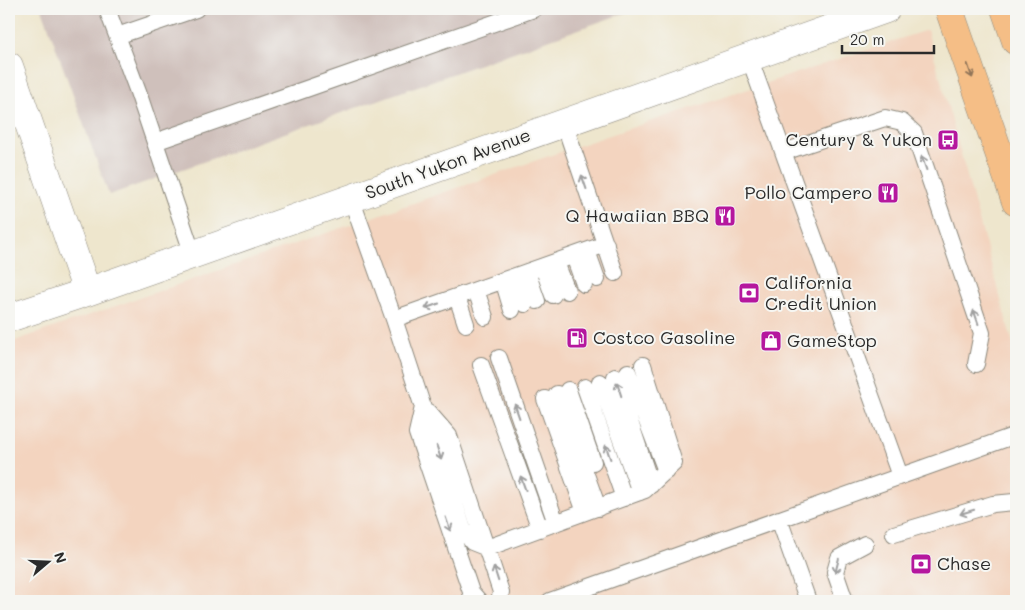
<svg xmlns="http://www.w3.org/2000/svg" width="1025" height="610" viewBox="0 0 1025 610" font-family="Mali,sans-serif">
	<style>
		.built { fill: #f3d4bf }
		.industrial { fill: #cfc0bb }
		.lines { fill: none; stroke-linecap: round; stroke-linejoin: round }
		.service-casing { stroke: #8c887c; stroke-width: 18 }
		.minor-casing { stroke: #8c887c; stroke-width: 29 }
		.primary-casing { stroke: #8c887c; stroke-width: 29 }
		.service { stroke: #fff; stroke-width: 16 }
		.minor { stroke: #fff; stroke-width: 28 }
		.primary { stroke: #f5be86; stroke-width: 28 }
		.oneway { stroke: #907458 }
		.oneway2 { stroke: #a0a0a0 }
		.labels { text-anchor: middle; stroke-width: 4; stroke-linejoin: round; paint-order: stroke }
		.poi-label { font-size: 18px; fill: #2b2b2b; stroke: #f6f6f2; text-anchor: start }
		.street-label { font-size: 18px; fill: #2b2b2b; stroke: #f6f6f2 }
	</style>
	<rect width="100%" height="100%" fill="#f6f6f2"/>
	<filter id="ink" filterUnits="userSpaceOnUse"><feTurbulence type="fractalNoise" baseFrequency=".02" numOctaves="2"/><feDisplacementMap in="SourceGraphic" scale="10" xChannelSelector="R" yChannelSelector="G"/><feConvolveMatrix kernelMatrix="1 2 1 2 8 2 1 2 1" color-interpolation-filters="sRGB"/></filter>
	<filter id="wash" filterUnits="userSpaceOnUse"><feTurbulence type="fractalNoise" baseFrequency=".0096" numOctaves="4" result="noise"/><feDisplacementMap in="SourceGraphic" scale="20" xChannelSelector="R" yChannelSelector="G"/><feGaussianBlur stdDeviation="1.12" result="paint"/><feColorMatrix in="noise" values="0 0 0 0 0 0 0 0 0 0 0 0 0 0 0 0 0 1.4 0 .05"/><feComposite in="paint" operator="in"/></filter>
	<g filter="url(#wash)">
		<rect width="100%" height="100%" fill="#eee6cd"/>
		<path class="built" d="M927,30L1016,355V601H9V343L604,137Z"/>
		<path class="industrial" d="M42,9H636L109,195Z"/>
	</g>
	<g filter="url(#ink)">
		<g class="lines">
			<g class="service-casing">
				<path id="service" d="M107,9L138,92L193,255
					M117,36L196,9
					M749,57L900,476
					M564,123L615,273
					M155,142L534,9
					M784,152L885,118L902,122L914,133L982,333L976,364
					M351,198L394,319L463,529L472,542L487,548L645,490L674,463L643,365
					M587,251L597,279
					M574,256L584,284
					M556,262L567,291
					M543,267L553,295
					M527,272L537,301
					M515,277L525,304
					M503,280L512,310
					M476,290L485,317
					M457,297L466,324
					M394,319L606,244
					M499,358L556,523
					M481,365L540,529
					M628,372L666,471
					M615,377L651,485
					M600,382L640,492
					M585,387L624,498
					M568,390L593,462
					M557,394L598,508
					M545,399L585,512
					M423,407L417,433L471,592L479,601
					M428,412L449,436L501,592L499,601
					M779,519L808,601
					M894,534L993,504L1014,502
					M550,601L1016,435
					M845,601L835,572L839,558L865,544"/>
			</g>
			<g class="minor-casing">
				<path id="minor" d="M9,66L87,292
					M9,318L87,292L886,9"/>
			</g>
			<g class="primary-casing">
				<path id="primary" d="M949,9L1016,202
					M1005,9L1016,41"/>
			</g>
			<use href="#service" class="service"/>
			<use href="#minor" class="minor"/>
			<use href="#primary" class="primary"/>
		</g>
		<defs><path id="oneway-shaft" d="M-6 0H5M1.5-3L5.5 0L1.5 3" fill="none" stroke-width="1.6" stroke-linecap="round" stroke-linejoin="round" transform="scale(1.25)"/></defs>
		<use class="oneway" href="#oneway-shaft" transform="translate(970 71) rotate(71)"/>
		<g class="oneway2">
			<use href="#oneway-shaft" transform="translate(924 163) rotate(-109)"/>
			<use href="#oneway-shaft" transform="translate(584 182) rotate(-109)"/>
			<use href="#oneway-shaft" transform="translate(432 306) rotate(161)"/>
			<use href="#oneway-shaft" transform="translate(976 317) rotate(-109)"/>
			<use href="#oneway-shaft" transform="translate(619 389) rotate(-108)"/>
			<use href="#oneway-shaft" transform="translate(517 411) rotate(-109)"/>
			<use href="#oneway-shaft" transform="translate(608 452) rotate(-109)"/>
			<use href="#oneway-shaft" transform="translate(439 453) rotate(72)"/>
			<use href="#oneway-shaft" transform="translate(523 483) rotate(-110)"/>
			<use href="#oneway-shaft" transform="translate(967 512) rotate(163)"/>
			<use href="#oneway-shaft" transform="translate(448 524) rotate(71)"/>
			<use href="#oneway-shaft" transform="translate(837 566) rotate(104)"/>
			<use href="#oneway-shaft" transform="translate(496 574) rotate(-108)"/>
		</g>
	</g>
	<defs>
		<g id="bus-square" transform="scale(1.125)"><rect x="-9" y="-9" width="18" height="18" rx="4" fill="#b5179e" stroke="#f6f6f2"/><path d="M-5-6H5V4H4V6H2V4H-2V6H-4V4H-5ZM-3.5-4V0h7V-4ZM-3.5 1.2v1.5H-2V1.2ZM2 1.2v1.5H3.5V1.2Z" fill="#fff"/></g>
		<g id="restaurant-square" transform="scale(1.125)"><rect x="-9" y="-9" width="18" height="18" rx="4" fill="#b5179e" stroke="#f6f6f2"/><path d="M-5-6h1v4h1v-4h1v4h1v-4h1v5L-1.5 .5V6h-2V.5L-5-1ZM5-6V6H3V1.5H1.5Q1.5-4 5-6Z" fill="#fff"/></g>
		<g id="bank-square" transform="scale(1.125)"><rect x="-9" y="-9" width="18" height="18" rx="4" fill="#b5179e" stroke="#f6f6f2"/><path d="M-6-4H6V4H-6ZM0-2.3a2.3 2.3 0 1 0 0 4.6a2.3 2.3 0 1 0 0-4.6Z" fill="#fff"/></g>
		<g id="fuel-square" transform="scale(1.125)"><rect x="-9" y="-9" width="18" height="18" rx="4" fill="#b5179e" stroke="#f6f6f2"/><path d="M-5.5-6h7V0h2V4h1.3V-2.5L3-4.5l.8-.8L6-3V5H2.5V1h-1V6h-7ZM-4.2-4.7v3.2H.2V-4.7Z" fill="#fff"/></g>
		<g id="shop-square" transform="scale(1.125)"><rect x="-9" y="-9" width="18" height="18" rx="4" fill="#b5179e" stroke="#f6f6f2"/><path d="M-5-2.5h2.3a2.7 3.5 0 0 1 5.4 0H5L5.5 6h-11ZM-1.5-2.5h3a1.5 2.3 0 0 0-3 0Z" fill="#fff"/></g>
	</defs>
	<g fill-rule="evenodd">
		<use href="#bus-square" x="948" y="140"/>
		<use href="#restaurant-square" x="888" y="193"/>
		<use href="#restaurant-square" x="725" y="216"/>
		<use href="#bank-square" x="749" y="293"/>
		<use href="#fuel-square" x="577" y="338"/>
		<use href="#shop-square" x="771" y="341"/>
		<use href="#bank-square" x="921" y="564"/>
	</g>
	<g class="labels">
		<g class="poi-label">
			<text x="932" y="146" text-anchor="end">Century &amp; Yukon</text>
			<text x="872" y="199" text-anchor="end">Pollo Campero</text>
			<text x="709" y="222" text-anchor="end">Q Hawaiian BBQ</text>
			<text x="765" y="289">California<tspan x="765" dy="21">Credit Union</tspan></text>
			<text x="593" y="344">Costco Gasoline</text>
			<text x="787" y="347">GameStop</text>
			<text x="937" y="570">Chase</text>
		</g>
		<g class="street-label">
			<text transform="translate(448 164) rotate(-20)" y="6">South Yukon Avenue</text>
		</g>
	</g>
	<rect width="1025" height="610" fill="none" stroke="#f6f6f2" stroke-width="30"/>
	<g transform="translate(48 562) rotate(71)" stroke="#f6f6f2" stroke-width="4" paint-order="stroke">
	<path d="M0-4L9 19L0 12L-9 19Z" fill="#2b2b2b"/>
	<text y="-8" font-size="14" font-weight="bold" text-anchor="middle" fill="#2b2b2b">N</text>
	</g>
	<path d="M842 45v8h92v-8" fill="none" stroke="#2b2b2b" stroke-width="2.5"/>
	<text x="850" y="45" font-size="15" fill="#2b2b2b" stroke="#f6f6f2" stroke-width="4" paint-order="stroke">20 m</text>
</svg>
